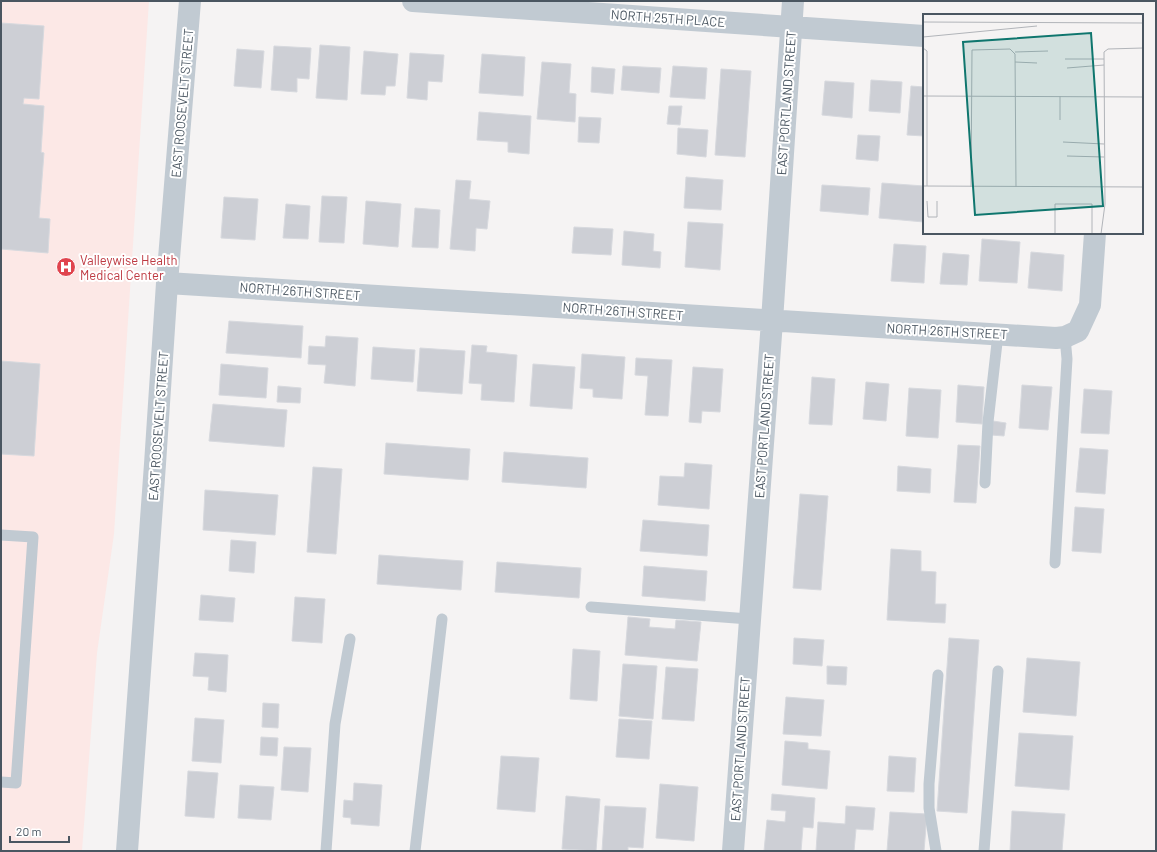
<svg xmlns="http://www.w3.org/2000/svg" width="1157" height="852" viewBox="0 0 1157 852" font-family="Barlow,sans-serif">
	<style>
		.medical { fill: #fce8e6 }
		.building { fill: #cdcfd5; stroke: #d7d9de }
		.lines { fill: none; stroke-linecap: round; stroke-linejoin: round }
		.service { stroke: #c1cad2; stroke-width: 11 }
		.minor { stroke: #c1cad2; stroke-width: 22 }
		.tertiary { stroke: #c1cad2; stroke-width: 22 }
		.labels { text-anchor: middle; stroke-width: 4; stroke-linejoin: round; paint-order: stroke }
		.street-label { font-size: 13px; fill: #4a5661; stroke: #fff }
		.health-label { font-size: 13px; fill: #be3a42; stroke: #fff; text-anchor: start }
		.inset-road { fill: none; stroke: #b1b4b9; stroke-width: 1 }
		.view { fill: #0f766e; fill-opacity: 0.15; stroke: #0f766e; stroke-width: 2 }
		.inset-edge { fill: none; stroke: #4a5661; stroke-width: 2 }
	</style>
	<rect width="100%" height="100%" fill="#f5f3f3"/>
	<path class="medical" d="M1,1H149L114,534L97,653L82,851H1Z"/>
	<path class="building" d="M1,23L44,26L39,99L24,98L23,104L44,106L41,152L44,153L39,218L50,219L48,253L1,249Z
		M320,45L350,47L347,100L316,98Z
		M274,46L311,48L309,79L297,78V92L271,90Z
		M237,49L264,51L261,88L234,86Z
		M364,51L398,54L395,86H386L385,95L361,94Z
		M410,53L444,55L442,82L428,81L427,100L407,98Z
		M482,54L525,57L523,96L479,93Z
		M542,62L571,64L569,93L576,94L575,122L537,119Z
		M623,66L661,68L659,93L621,90Z
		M673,66L707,68L705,99L670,97Z
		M592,67L615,69L613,94L591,92Z
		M721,69L751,71L745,157L715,155Z
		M871,80L902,82L900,113L869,111Z
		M825,81L854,83L852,118L822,115Z
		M911,86L924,87V136L907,135Z
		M669,106H682L680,125L667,124Z
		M479,112L531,116L529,154L508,152V142L477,140Z
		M579,117L601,118L599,143L578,142Z
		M678,128L708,130L706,157L677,154Z
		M858,135L880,136L878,161L856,159Z
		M686,177L723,180L721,210L684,208Z
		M456,180L471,181L469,199L490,201L487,229L476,228L475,251L450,249Z
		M882,183L924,186V222L879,218Z
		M822,185L870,188L868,215L820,211Z
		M322,196L347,197L344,243L319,242Z
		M224,197L258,199L255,240L221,238Z
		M366,201L401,204L398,247L363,244Z
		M286,204L310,206L308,239L283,238Z
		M415,208L440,210L438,248L412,247Z
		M688,222L723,224L720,270L685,267Z
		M574,227L613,229L611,255L572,253Z
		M624,231L654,234L653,251L661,252L660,268L622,265Z
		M982,239L1020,242L1017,283L979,281Z
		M894,244L926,246L924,283L891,281Z
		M1031,252L1064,255L1062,291L1028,288Z
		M943,253L969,255L967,285L940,284Z
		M229,321L303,326L301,358L226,353Z
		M326,336L358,338L355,386L324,383L326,365L308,364L309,346L325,347Z
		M472,345L487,346L486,352L517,355L514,402L481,400L482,384L469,383Z
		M373,347L415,350L413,382L371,379Z
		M420,348L465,351L462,394L417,391Z
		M582,354L625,357L622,399L593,397V389L580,388Z
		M636,358L672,360L668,416L645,415L648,376L635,375Z
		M1,361L40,364L34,456L1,454Z
		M221,364L268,368L266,398L219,395Z
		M533,364L575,367L572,409L530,406Z
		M693,367L723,369L720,412L702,411L701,423L689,422Z
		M812,377L835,379L832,425L809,424Z
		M866,382L889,384L886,421L863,419Z
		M958,385L984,387L982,424L956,422Z
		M1022,385L1052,387L1048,430L1019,428Z
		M278,386L301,388L300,403L277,402Z
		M909,388L941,390L938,438L906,436Z
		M1084,389L1112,391L1109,434L1081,433Z
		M213,404L287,410L284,447L209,441Z
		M993,421L1006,423L1004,436L991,435Z
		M386,443L470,449L468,480L384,474Z
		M958,445L980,446L976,503L954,502Z
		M1080,448L1108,450L1105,494L1076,492Z
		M504,452L588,458L586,488L502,482Z
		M685,463L712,465L709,509L658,505L660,476L684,477Z
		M898,466L931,469L930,493L897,491Z
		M313,467L342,469L336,554L307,552Z
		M205,490L278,495L275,535L203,530Z
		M800,494L828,496L821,590L793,588Z
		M1075,507L1104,509L1101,553L1072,551Z
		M643,520L709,525L707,556L640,551Z
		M231,540L256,542L254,573L229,571Z
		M891,549L921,551V571L936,572L935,604H946L945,623L887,620Z
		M379,555L463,561L461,590L377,584Z
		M497,562L581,568L579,598L495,592Z
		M644,566L707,571L705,601L642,596Z
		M201,595L235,598L233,622L199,620Z
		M295,597L325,599L322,643L292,641Z
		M628,617L650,619L649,627L675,629L676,620L701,622L697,661L625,655Z
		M794,638L824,640L822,666L793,664Z
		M949,638L979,640L967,813L937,811Z
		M573,649L600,651L597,701L570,699Z
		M195,653L228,655L226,692L208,690L209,677L193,676Z
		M1027,658L1080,662L1076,716L1023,712Z
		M623,664L657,666L653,719L619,716Z
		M827,666L847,667L846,685L827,684Z
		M666,667L698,669L694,721L662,719Z
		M786,697L824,700L821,736L783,734Z
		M263,703L279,704L278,728L262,727Z
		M195,718L224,720L221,763L192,761Z
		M619,719L652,721L649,759L616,757Z
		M1019,733L1073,736L1069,790L1015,786Z
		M261,737L278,738L277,756L260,755Z
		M785,741L808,743V749L830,751L827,789L782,785Z
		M284,747L311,748L308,792L281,790Z
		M501,756L539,758L535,812L497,809Z
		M889,756L916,758L914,792L887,791Z
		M188,771L218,773L214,818L185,816Z
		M354,783L382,785L379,826L351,824V818L343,817L344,800L353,801Z
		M660,784L698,787L694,841L656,838Z
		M240,785L274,787L271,820L238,818Z
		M772,794L815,798L813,828L803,827L801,851H764L767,820L785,822L786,811L771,810Z
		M566,796L600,799L596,851L562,849Z
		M605,806L646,808L643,848L628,847V851H602Z
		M846,806L875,808L873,830L856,829L854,851H816L818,822L845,824Z
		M1012,811L1065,814L1062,851H1010Z
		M890,812L927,814L924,851H887Z"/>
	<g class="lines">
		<path class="service" d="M985,483L988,422L998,334
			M1,535L33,537L16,783L1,782
			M1055,563L1067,359L1065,337
			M591,607L749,619
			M326,851L335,724L350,639
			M415,851L442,619
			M936,851L929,808V784L938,675
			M984,851L998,671"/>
		<path class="minor" d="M413,1L924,36
			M167,283L1056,338L1065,337L1078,331L1090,305L1095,233
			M733,851L772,321L793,1"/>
		<path class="tertiary" d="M127,851L155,464L167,283L190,1"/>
	</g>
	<defs>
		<g id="hospital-disc" transform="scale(1)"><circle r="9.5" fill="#e0444e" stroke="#fff"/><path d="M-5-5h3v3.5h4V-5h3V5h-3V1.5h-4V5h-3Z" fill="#fff"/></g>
	</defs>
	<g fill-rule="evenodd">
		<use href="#hospital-disc" x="66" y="267"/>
	</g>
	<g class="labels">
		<g class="street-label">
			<text transform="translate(668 18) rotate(4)" y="5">NORTH 25TH PLACE</text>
			<text transform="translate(182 103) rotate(-85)" y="5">EAST ROOSEVELT STREET</text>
			<text transform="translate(786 103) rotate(-86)" y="5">EAST PORTLAND STREET</text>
			<text transform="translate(300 291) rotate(4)" y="5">NORTH 26TH STREET</text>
			<text transform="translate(623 311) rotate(4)" y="5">NORTH 26TH STREET</text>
			<text transform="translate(947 331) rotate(3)" y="5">NORTH 26TH STREET</text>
			<text transform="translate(158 426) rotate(-86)" y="5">EAST ROOSEVELT STREET</text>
			<text transform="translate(764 426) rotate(-86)" y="5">EAST PORTLAND STREET</text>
			<text transform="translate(740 749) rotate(-86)" y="5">EAST PORTLAND STREET</text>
		</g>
		<g class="health-label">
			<text x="80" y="265">Valleywise Health<tspan x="80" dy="15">Medical Center</tspan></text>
		</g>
	</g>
	<g transform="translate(923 14)">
		<rect width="220" height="220" fill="#f5f3f3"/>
		<path class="inset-road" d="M0,8L220,9M0,23L114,12M0,34L4,37V172M92,38L125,37M142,45H181M92,48L114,49M144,54L181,51M0,82L220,83M137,106V82M140,128L181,130M144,142L181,143M0,172L220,173M48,173L49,36L87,35L92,40L93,173M4,187L5,203H14V187M132,220V190H169V220M178,220L182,190L181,38L185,35L220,34"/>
		<path class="view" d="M168,19L180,192L52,201L40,28Z"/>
		<rect width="220" height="220" class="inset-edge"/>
	</g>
	<rect width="1157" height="852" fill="none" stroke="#4a5661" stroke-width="4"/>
	<path d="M10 836v6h59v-6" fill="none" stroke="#4a5661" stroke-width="2"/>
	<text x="16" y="836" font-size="12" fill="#4a5661" stroke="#ffffff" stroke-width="3" paint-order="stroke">20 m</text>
</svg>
